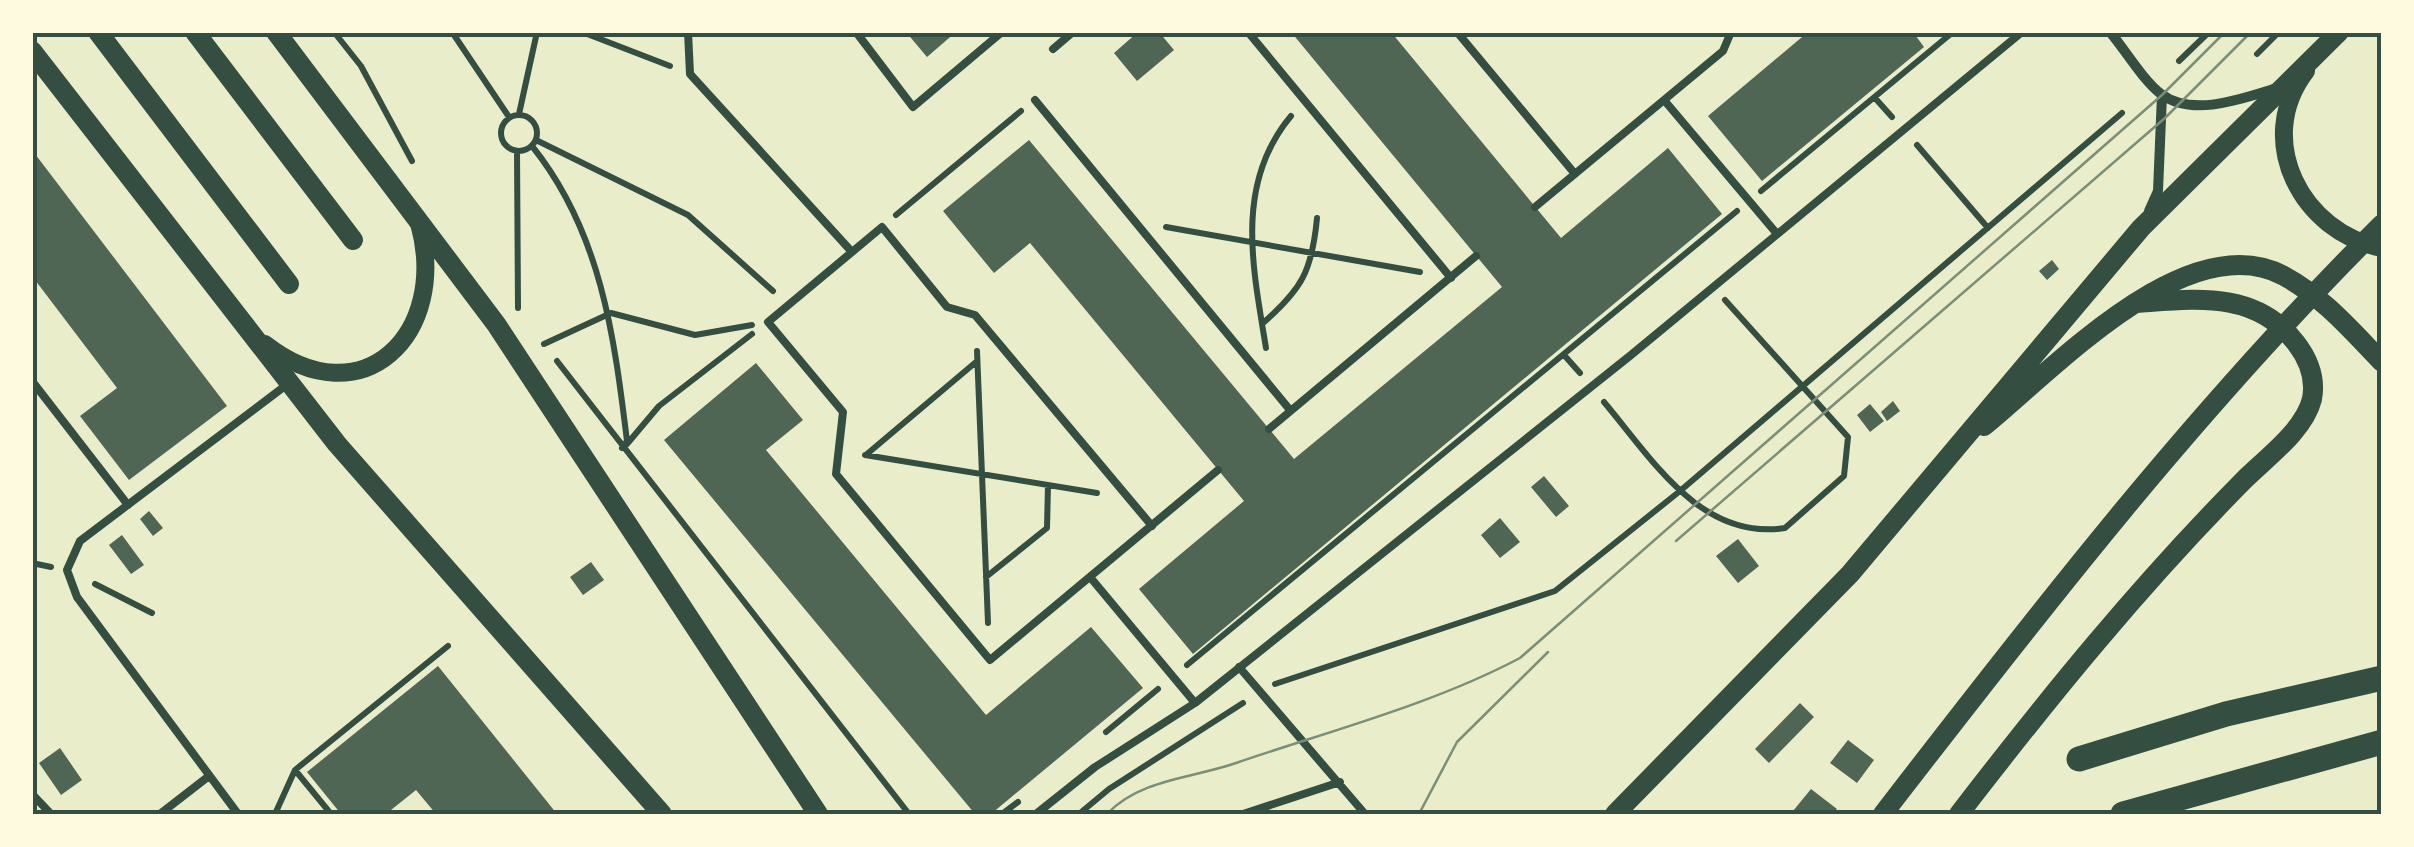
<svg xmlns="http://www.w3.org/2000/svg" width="2414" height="847" viewBox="0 0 2414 847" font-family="'IBM Plex Serif',serif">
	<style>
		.building { fill: #4f6655 }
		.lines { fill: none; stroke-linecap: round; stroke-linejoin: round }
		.path { stroke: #344e41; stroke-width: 6 }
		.service { stroke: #344e41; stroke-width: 8 }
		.minor { stroke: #344e41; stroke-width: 10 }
		.tertiary { stroke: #344e41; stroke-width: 18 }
		.secondary { stroke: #344e41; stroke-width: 20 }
		.primary { stroke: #344e41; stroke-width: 25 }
		.tram { stroke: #7c8e77; stroke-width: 2.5 }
		.neatline { fill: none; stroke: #344e41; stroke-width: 4 }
	</style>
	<rect width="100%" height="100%" fill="#e9edc9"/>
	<path class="building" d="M906,32H956L927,57Z
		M1138,32H1159L1174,50L1137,81L1114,53Z
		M1291,32H1391L1561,238L1668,148L1722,214L1193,654L1139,589L1244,501L1030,243L994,273L943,211L1029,140L1294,459L1502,287Z
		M1808,32H1913L1924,47L1762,181L1708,116Z
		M32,150L227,406L129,480L80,416L117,388L32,276Z
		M2052,260L2059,269L2047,280L2039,271Z
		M756,363L803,420L766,450L986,715L1091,627L1143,688L991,814H975L664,440Z
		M1893,401L1900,411L1887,421L1881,412Z
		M1870,404L1884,421L1870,432L1857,415Z
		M1544,476L1569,506L1556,517L1531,487Z
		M149,511L163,528L153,536L140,519Z
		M1500,518L1520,542L1500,558L1481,535Z
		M122,535L144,565L131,574L109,545Z
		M1738,539L1759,566L1738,583L1716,556Z
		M591,562L604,580L583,595L570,577Z
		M438,666L557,814H436L416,790L386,814H341L307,772Z
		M1800,703L1814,717L1769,763L1755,749Z
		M1848,740L1874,760L1857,783L1830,763Z
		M60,748L82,780L61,795L39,763Z
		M1811,789L1837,809L1832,814L1793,811Z"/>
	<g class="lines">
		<path class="path" d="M334,32L361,66L412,161
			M452,32L509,117
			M582,32L670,66
			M2257,54L2279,32
			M2179,61L2209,32
			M1875,98L1892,117
			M519,114L537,32
			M501 133a18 18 0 1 1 36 0a18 18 0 1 1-36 0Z
			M536,140L688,215L773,291
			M1917,145L1988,228
			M532,146C601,232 614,335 627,441L622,448
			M517,151L518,308
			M1761,191L1953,32
			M896,215L1021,111
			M1166,227L1420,272
			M1263,323C1302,289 1312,271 1317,218
			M544,344L611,313L695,335L752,325
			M1266,348C1253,268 1234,184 1291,116
			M977,351L988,623
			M1564,355L1580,373
			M557,361L909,814
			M1604,402C1652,459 1701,541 1785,528L1844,476L1848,437L1725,300
			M627,444L659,406L752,334
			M867,454L976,362
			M865,455L1097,493
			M32,563L51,567
			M986,577L1047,528L1048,485
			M95,584L152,613
			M1187,665L1737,211
			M1275,684L1555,591L1680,491L2122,113
			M1106,732L1158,689
			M295,770L331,814
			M275,814L295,770L448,646
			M1002,814L1018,802
			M1079,814L1109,789L1243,703"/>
		<path class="service" d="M688,32L690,74L852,252
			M856,32L913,107L1002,32
			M1248,32L1451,278
			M1457,32L1575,174
			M1731,32L1723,51L1664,100L1777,234
			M1053,49L1073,32
			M1035,100L1290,410
			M1535,207L1664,100
			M32,381L128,505
			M1269,429L1476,256
			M1152,526L975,315L947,307L882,227L768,322L843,412L836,474L990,660C1066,597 1142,534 1218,470
			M1090,577L1195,703
			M1239,667L1365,814
			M32,794L51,814
			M160,814L209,776
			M238,814L77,597L67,570L80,541L289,383
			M1036,814L1095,767L1195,703L1631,355L2022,32
			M1243,814L1340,782"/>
		<path class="minor" d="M2110,32C2126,51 2142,79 2161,94C2193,118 2244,98 2277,88
			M2149,211L2158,191L2162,95"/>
		<path class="tertiary" d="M2306,71C2253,140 2302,233 2382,248
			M265,344C362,420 450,334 419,223"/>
		<path class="secondary" d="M98,32L289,284
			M195,32L353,240
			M276,32L496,324L818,814
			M32,51L337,444L662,814
			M1984,426C2053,370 2188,224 2284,276C2323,297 2351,330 2382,362
			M1615,814L1850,574L2141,228L2339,32
			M1883,814C2041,609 2198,407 2382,224
			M1959,814C2049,697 2140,585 2244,480C2266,458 2304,431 2312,399C2316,378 2309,360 2296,343C2256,290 2195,299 2137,303"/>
		<path class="primary" d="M2079,759L2226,714L2382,678
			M2123,814L2382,742"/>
		<path class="tram" d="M1676,541L2165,118L2251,32
			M1107,814C1139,780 1191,778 1233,764C1329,731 1431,705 1520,658L2162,95L2225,32
			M1419,814L1457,742L1548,652"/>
	</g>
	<rect width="2414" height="847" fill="none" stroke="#fefae0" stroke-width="70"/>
	<rect x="35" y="35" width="2344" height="777" class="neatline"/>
</svg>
